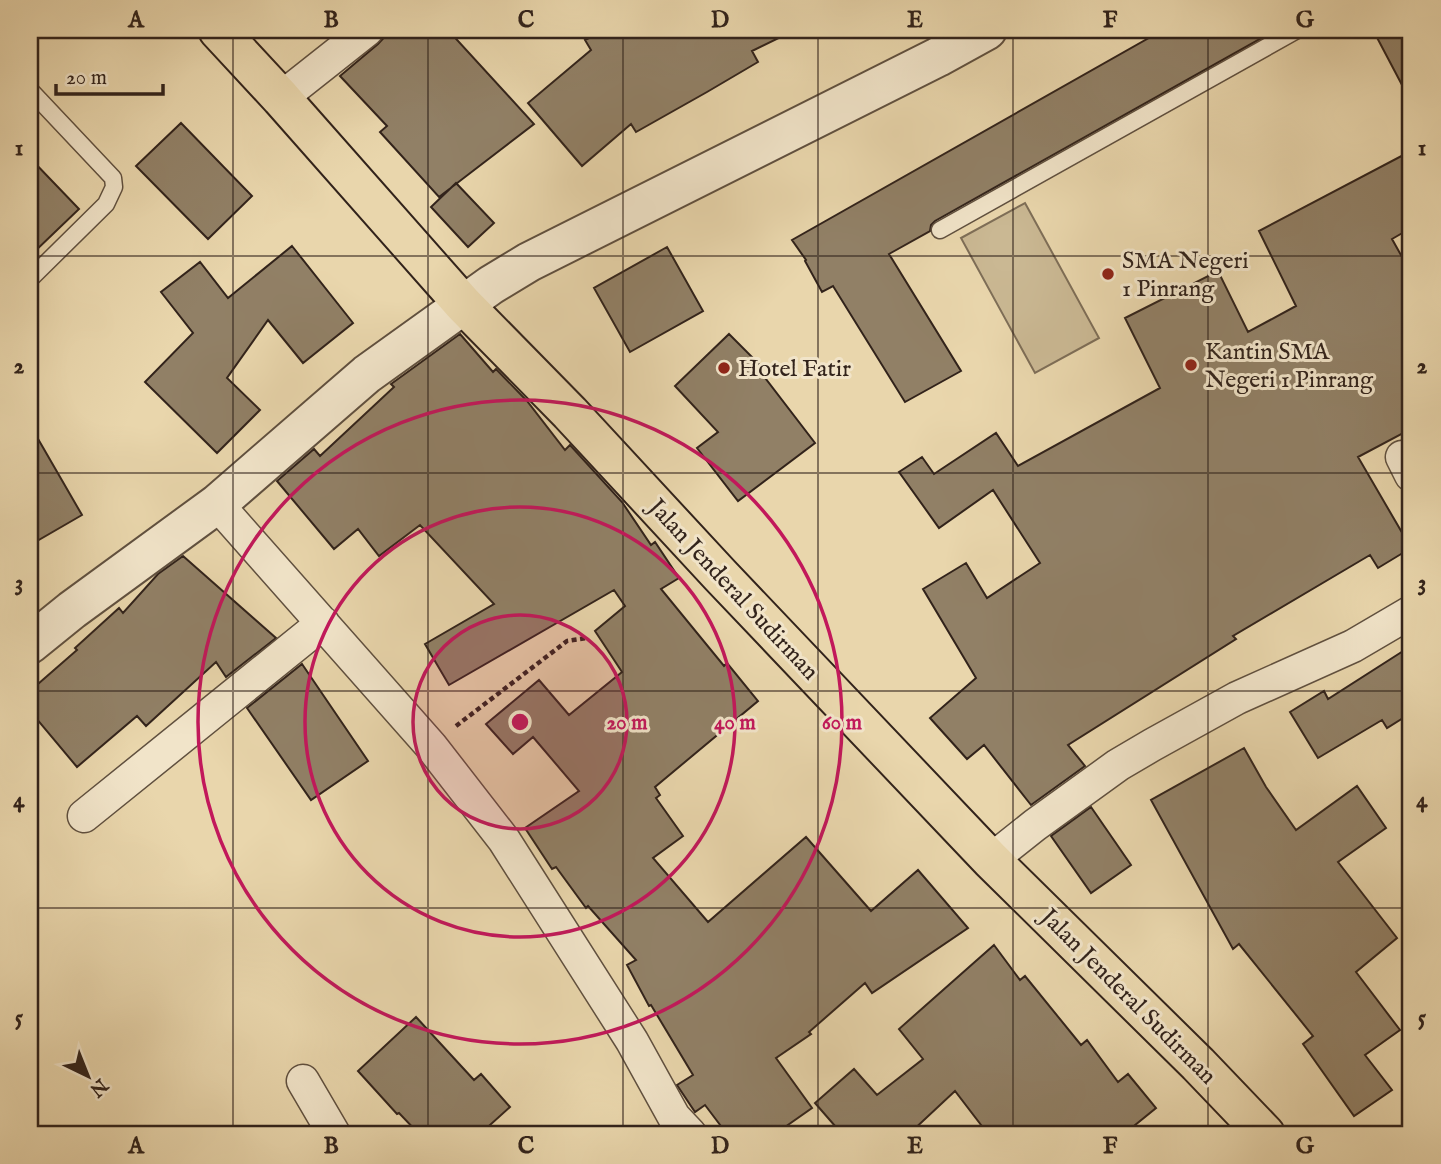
<svg xmlns="http://www.w3.org/2000/svg" width="1441" height="1164" viewBox="0 0 1441 1164" font-family="'IM FELL English',serif">
	<style>
		.green { fill: #cab893; stroke: #7e6e57; stroke-width: 2 }
		.building { fill: #918066; stroke: #32231b; stroke-width: 2 }
		.lines { fill: none; stroke-linecap: round; stroke-linejoin: round }
		.service-casing { stroke: #60503f; stroke-width: 19 }
		.minor-casing { stroke: #60503f; stroke-width: 35 }
		.tertiary-casing { stroke: #60503f; stroke-width: 42 }
		.trunk-casing { stroke: #32231b; stroke-width: 42 }
		.path { stroke: #32231b; stroke-width: 4.5; stroke-dasharray: 5 3.5; stroke-linecap: butt }
		.service { stroke: #f1e4c9; stroke-width: 16 }
		.minor { stroke: #f1e4c9; stroke-width: 32 }
		.tertiary { stroke: #f1e4c9; stroke-width: 38 }
		.trunk { stroke: #e9d6ac; stroke-width: 38 }
		.grid { fill: none; stroke: #32231b; stroke-width: 2; stroke-opacity: 0.55 }
		.ring { fill: none; stroke: #c2185b; stroke-width: 3.5 }
		.poi-dot { fill: #8f2418; stroke: #f1e4c9; stroke-width: 2.5 }
		.labels { text-anchor: middle; stroke-width: 6; stroke-linejoin: round; paint-order: stroke }
		.poi-label { font-size: 24px; fill: #32231b; stroke: #f1e4c9; text-anchor: start }
		.street-label { font-size: 24px; fill: #32231b; stroke: #f1e4c9 }
		.centre { fill: #c2185b; stroke: #f1e4c9; stroke-width: 3.5 }
		.ring-label { font-size: 21px; text-anchor: middle; font-weight: bold; fill: #c2185b; stroke: #f1e4c9; stroke-width: 6; stroke-linejoin: round; paint-order: stroke }
		.neatline { fill: none; stroke: #32231b; stroke-width: 2.5 }
		.grid-label { font-size: 23px; text-anchor: middle; font-weight: bold; fill: #32231b }
	</style>
	<rect width="100%" height="100%" fill="#e9d6ac"/>
	<filter id="stains"><feTurbulence type="fractalNoise" baseFrequency=".00286" numOctaves="4"/><feColorMatrix values="0 0 0 0 .2 0 0 0 0 .09 0 0 0 0 .02 0 0 0 .5 -.17"/></filter>
	<radialGradient id="worn" r=".72"><stop offset=".6" stop-color="#630" stop-opacity="0"/><stop offset="1" stop-color="#630" stop-opacity=".3"/></radialGradient>
	<path class="green" d="M1025,203L1099,338L1035,373L961,238Z"/>
	<path class="building" d="M391,30H448L534,124L439,197L380,132L387,126L340,76L378,44Z
		M605,30H795L752,51L758,62L707,92L636,132L631,124L582,166L528,103L591,50L585,40Z
		M1163,30H1276L935,221L931,225L930,231L889,254L961,371L905,402L833,286L822,292L805,261L806,260L792,240Z
		M1373,30H1411V102Z
		M181,123L252,196L208,239L136,166Z
		M1411,151V228L1392,239L1411,273V429L1358,457L1411,548L1378,568L1370,555L1233,636L1236,639L1068,745L1085,766L1031,805L984,745L967,759L930,718L976,678L923,589L966,563L987,598L1040,563L993,490L939,528L899,472L922,457L934,474L996,433L1018,466L1160,388L1125,318L1218,271L1248,332L1296,306L1259,231Z
		M30,158L79,209L30,256Z
		M456,183L494,223L468,247L431,207Z
		M292,246L353,323L303,363L268,320L227,378L260,410L217,453L145,382L193,333L161,292L200,262L228,298Z
		M667,247L703,311L630,352L594,288Z
		M460,334L493,372L496,369L527,401L565,450L570,445L622,502L651,545L655,542L679,578L661,589L724,666L727,663L758,701L655,787L660,795L656,798L683,836L653,858L708,922L806,837L871,911L918,870L968,928L872,993L865,983L809,1032L811,1034L776,1058L812,1108L775,1134H727L705,1105L695,1112L677,1085L693,1075L651,1005L649,1006L627,965L636,960L588,906L586,908L556,867L552,869L525,828L579,791L533,737L513,754L486,724L539,680L569,715L622,672L595,631L625,606L614,590L449,685L425,644L494,604L420,525L379,556L358,529L334,549L277,481L314,449L320,456L394,387L391,384Z
		M729,334L759,364L756,366L815,443L738,501L697,448L718,432L675,386Z
		M30,425L82,515L30,545Z
		M183,556L276,638L226,677L216,662L146,726L137,716L77,767L30,711V691L77,650L75,648L119,608L123,613L158,574Z
		M1411,646V713L1387,728L1382,720L1318,758L1290,712L1324,691L1328,699Z
		M302,664L368,761L311,800L247,708Z
		M1244,748L1266,787L1296,830L1357,786L1386,828L1338,862L1397,938L1356,972L1400,1030L1365,1055L1392,1090L1354,1116L1303,1044L1313,1036L1239,944L1233,949L1151,800Z
		M1091,807L1131,865L1091,893L1051,836Z
		M994,945L1020,980L1025,976L1081,1045L1087,1040L1118,1082L1128,1074L1156,1108L1124,1134H988L955,1091L909,1134H842L815,1103L854,1069L877,1095L923,1059L899,1029Z
		M416,1017L474,1080L481,1074L510,1107L480,1134H419L399,1113L397,1114L358,1071Z"/>
	<g class="lines">
		<g class="service-casing">
			<path id="service" d="M30,90L113,178L114,187L106,204L30,279
				M940,230L1297,30"/>
		</g>
		<g class="minor-casing">
			<path id="minor" d="M281,98L367,30
				M1402,457L1411,475
				M217,504L431,746L504,840L632,1041L674,1117L690,1134
				M84,816L323,623
				M991,860L1035,825L1118,765L1152,745L1237,698L1353,646L1411,612
				M303,1081L334,1134"/>
		</g>
		<g class="tertiary-casing">
			<path id="tertiary" d="M30,644L72,610L217,504L367,374L491,285L529,262L938,57L987,30"/>
		</g>
		<g class="trunk-casing">
			<path id="trunk" d="M218,30L281,98L463,304L570,413L720,575L991,860L1198,1064L1265,1134"/>
		</g>
		<path class="path" d="M456,726L567,641L587,638"/>
		<use href="#service" class="service"/>
		<use href="#minor" class="minor"/>
		<use href="#tertiary" class="tertiary"/>
		<use href="#trunk" class="trunk"/>
	</g>
	<path class="grid" d="M233,30V1134M428,30V1134M623,30V1134M818,30V1134M1013,30V1134M1208,30V1134M30,256H1411M30,473H1411M30,691H1411M30,908H1411"/>
	<circle cx="520" cy="722" r="107" fill="#c2185b" fill-opacity=".12"/>
	<g class="ring">
		<circle cx="520" cy="722" r="107"/>
		<circle cx="520" cy="722" r="215"/>
		<circle cx="520" cy="722" r="322"/>
	</g>
	<g class="poi-dot">
		<circle cx="1108" cy="274" r="7"/>
		<circle cx="1191" cy="365" r="7"/>
		<circle cx="724" cy="368" r="7"/>
	</g>
	<g class="labels">
		<g class="poi-label">
			<text x="1122" y="268">SMA Negeri<tspan x="1122" dy="28">1 Pinrang</tspan></text>
			<text x="1205" y="359">Kantin SMA<tspan x="1205" dy="28">Negeri 1 Pinrang</tspan></text>
			<text x="738" y="376">Hotel Fatir</text>
		</g>
		<g class="street-label">
			<text transform="translate(734 589) rotate(47)" y="8">Jalan Jenderal Sudirman</text>
			<text transform="translate(1129 996) rotate(45)" y="8">Jalan Jenderal Sudirman</text>
		</g>
	</g>
	<circle cx="520" cy="722" r="10" class="centre"/>
	<g class="ring-label">
		<text x="627" y="729">20 m</text>
		<text x="735" y="729">40 m</text>
		<text x="842" y="729">60 m</text>
	</g>
	<rect width="1441" height="1164" fill="none" stroke="#e9d6ac" stroke-width="77"/>
	<g transform="translate(88 1076) rotate(137)" stroke="#f1e4c9" stroke-width="5" paint-order="stroke">
	<path d="M0-5L12 26L0 18L-12 26Z" fill="#32231b"/>
	<text y="-10" font-size="19" font-weight="bold" text-anchor="middle" fill="#32231b">N</text>
	</g>
	<path d="M56 84v10h107v-10" fill="none" stroke="#32231b" stroke-width="3.5"/>
	<text x="66" y="84" font-size="21" fill="#32231b" stroke="#f1e4c9" stroke-width="5" paint-order="stroke">20 m</text>
	<rect x="38" y="38" width="1364" height="1088" class="neatline"/>
	<g class="grid-label">
		<text x="136" y="27">A</text>
		<text x="331" y="27">B</text>
		<text x="526" y="27">C</text>
		<text x="720" y="27">D</text>
		<text x="915" y="27">E</text>
		<text x="1110" y="27">F</text>
		<text x="1305" y="27">G</text>
		<text x="19" y="155">1</text>
		<text x="1422" y="155">1</text>
		<text x="19" y="373">2</text>
		<text x="1422" y="373">2</text>
		<text x="19" y="590">3</text>
		<text x="1422" y="590">3</text>
		<text x="19" y="807">4</text>
		<text x="1422" y="807">4</text>
		<text x="19" y="1025">5</text>
		<text x="1422" y="1025">5</text>
		<text x="136" y="1153">A</text>
		<text x="331" y="1153">B</text>
		<text x="526" y="1153">C</text>
		<text x="720" y="1153">D</text>
		<text x="915" y="1153">E</text>
		<text x="1110" y="1153">F</text>
		<text x="1305" y="1153">G</text>
	</g>
	<rect width="100%" height="100%" filter="url(#stains)"/>
	<rect width="100%" height="100%" fill="url(#worn)"/>
</svg>
